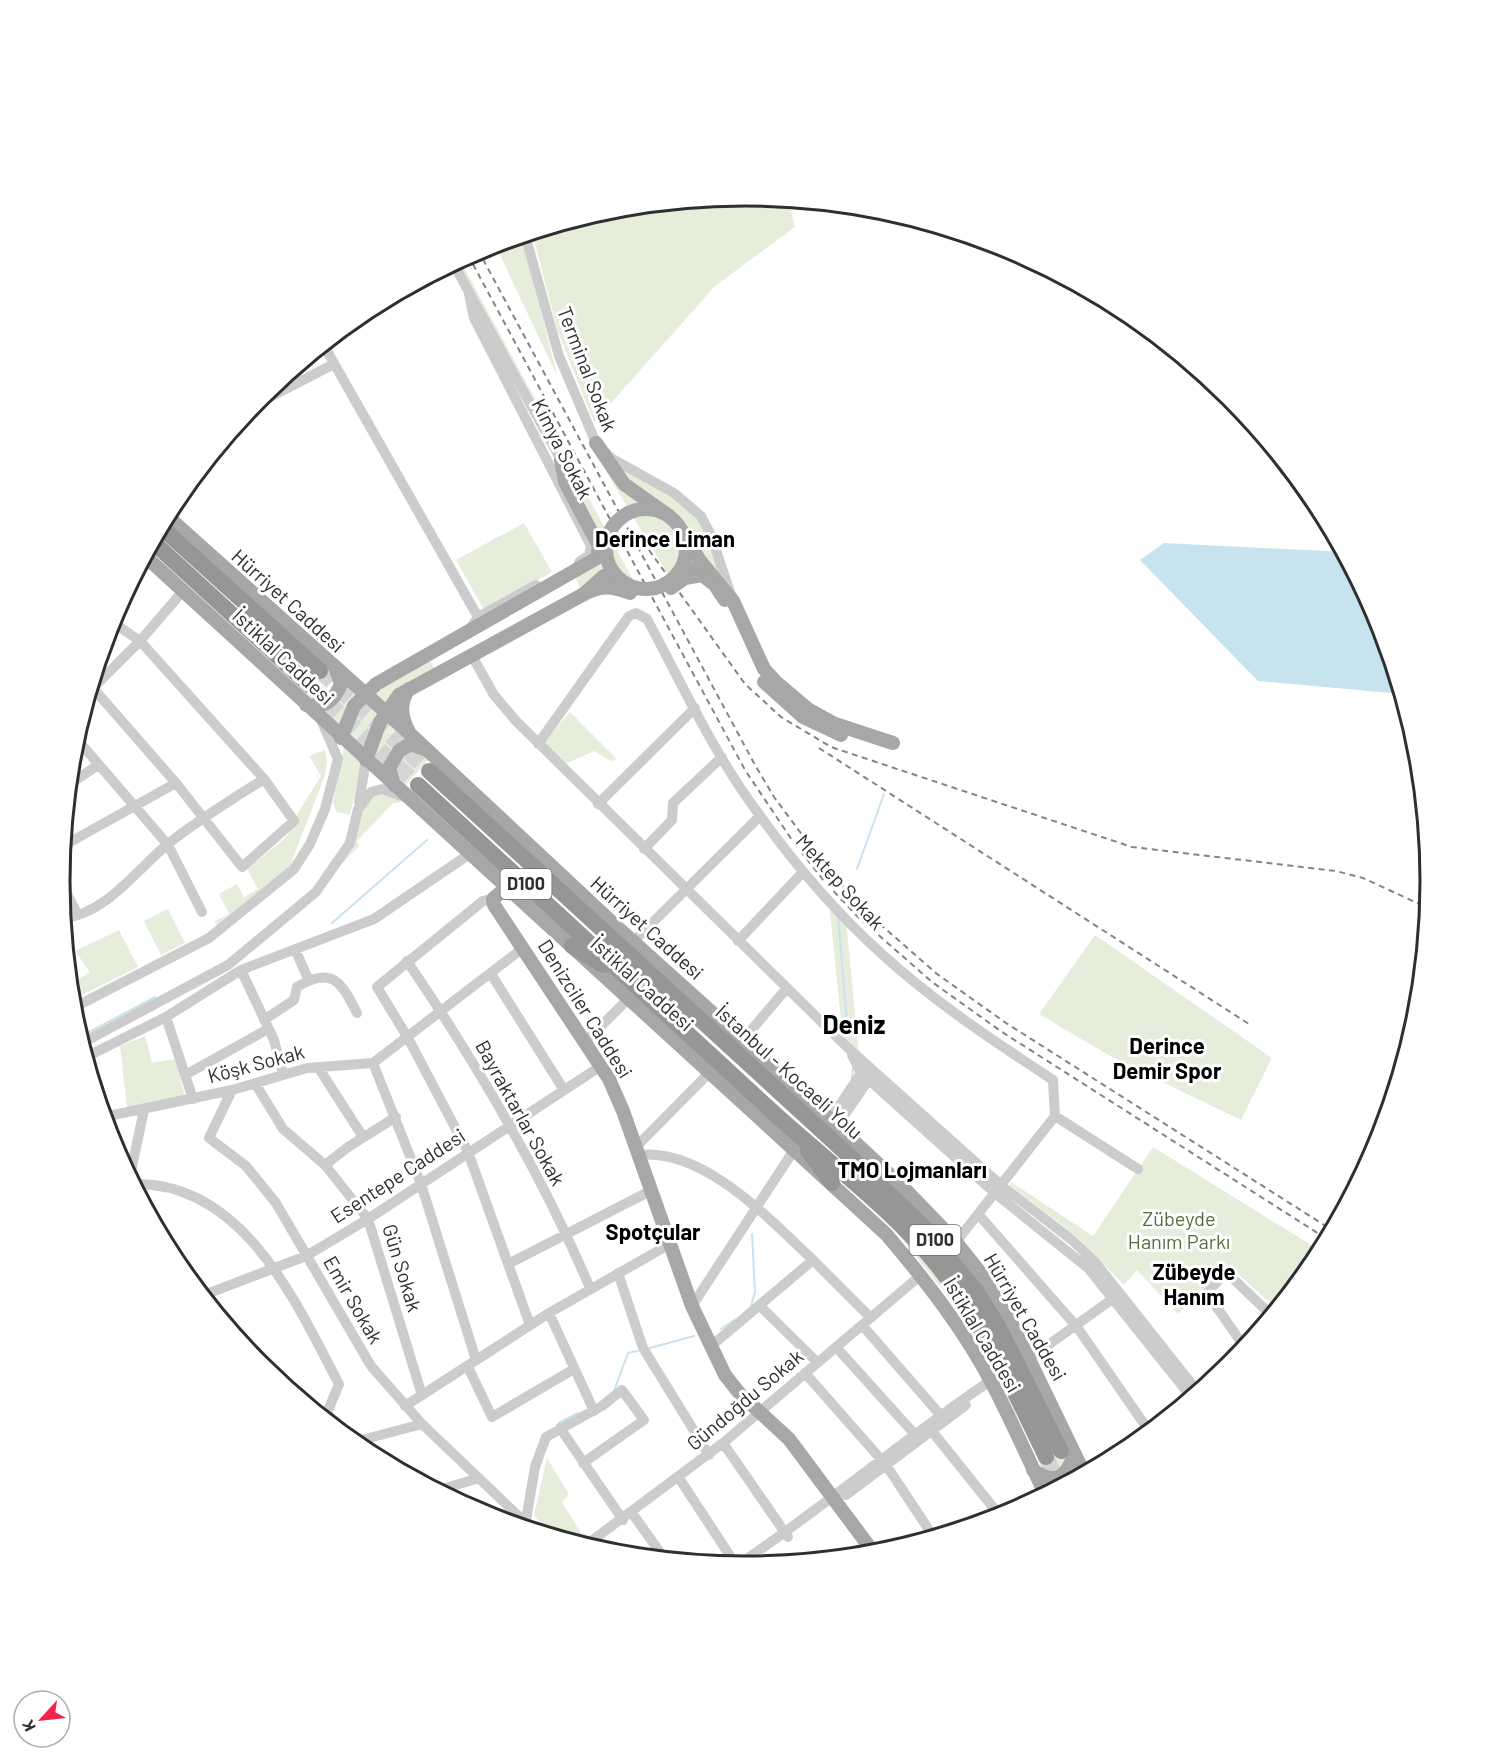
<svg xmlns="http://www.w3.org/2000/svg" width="1491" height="1761" viewBox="0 0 1491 1761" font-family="Barlow,sans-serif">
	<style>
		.green { fill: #e7eddb }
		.water { fill: #c6e3ee }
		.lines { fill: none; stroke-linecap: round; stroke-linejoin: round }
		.stream { stroke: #c6e3ee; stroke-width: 2 }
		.highway-tunnel { stroke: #d5d5d5; stroke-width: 16; stroke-dasharray: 16 8; stroke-linecap: butt }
		.minor { stroke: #ccc; stroke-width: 10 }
		.major { stroke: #a7a7a7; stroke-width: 14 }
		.highway { stroke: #969696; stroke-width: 16 }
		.rail { stroke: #848484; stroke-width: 2; stroke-dasharray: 6 4.5; stroke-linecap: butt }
		.major-bridge { stroke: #a7a7a7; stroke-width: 14 }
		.labels { text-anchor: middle; stroke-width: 6; stroke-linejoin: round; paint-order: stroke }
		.shield { fill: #fff; stroke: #6d6d6d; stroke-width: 1.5 }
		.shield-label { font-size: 18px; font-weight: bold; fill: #2f2f2f }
		.street-label { font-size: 20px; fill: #2f2f2f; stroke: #fff }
		.park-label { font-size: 20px; fill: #576e38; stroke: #fff }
		.quarter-label { font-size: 22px; font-weight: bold; fill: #000; stroke: #fff }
		.district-label { font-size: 26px; font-weight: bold; fill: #000; stroke: #fff }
		.rim { fill: none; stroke: #2f2f2f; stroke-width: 3 }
	</style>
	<rect width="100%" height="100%" fill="#fff"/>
	<path class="green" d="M746,195L796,200L790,205L795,227L715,286L594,422L558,332L532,232L612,208Z
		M520,236L536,290L557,376L495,244Z
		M460,260L638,589L618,578L580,589L574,574L600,545L455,262Z
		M596,443L701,516L733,601L714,599L710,587L702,578L676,588L590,445Z
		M524,523L552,572L484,610L456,560Z
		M430,660L435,670L384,709L373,691Z
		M343,679L360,694L340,732L316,710Z
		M366,703L377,711L379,717L365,749L349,736L350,715Z
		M570,712L617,759L611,761L594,751L565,764L544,742Z
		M387,718L414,741L387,767L369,759Z
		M344,746L362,761L350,815L337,812L333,803Z
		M415,749L429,759L406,785L397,776C393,762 403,753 415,749Z
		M325,750L327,762L325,775L290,866L217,925L215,921L229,914L219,894L237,884L244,897L258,889L247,869L283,840L299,821L296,816L321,776L309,756Z
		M375,793L402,799L398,803H393L357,841L359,846L339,867L360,810Z
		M829,903L846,920L859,1055L843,1039Z
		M168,909L185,943L161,955L144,921Z
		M119,930L138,967L72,1000L70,985L90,972L75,951Z
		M1095,935L1272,1058L1241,1120L1117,1060L1039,1014Z
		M145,1036L152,1063L176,1059L185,1097L127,1108L120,1046Z
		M1153,1147L1321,1251L1277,1309L1228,1265L1178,1314L1137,1270L1124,1285L1076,1236L1010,1185L1011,1182L1093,1236Z
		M886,1219L921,1255L1067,1448L1070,1455L1061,1471H1049L1043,1466L975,1339L945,1293Z
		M547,1458L569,1494L562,1502L584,1538L578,1543L549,1534L534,1515Z"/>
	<path class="water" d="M1164,543L1344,552L1379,618L1402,694L1258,681L1140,560Z"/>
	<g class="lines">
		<path class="stream" d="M857,869L884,794
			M838,915L848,1035
			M332,923L427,840
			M80,1037L155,997
			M852,1079L853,1068
			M751,1306L755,1292L752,1234
			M721,1329L736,1319
			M650,1348L694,1336
			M614,1391L628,1353L637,1351
			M559,1423L578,1413"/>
		<path class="highway-tunnel" d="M320,671L429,771
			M309,685L418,785
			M1046,1457L1060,1486"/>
		<path class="minor" d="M525,235L559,356L596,443L611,458L674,493L701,516L711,535L731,595
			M453,263L561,460
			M469,294L474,318L591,546L589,555L579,562
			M323,344L478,617
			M251,407L334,364
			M470,629L478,617L536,585
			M471,654L494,695L516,721L847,1047L1002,1186L1072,1240L1095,1262L1198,1392
			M93,688L176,783L242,867L294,821L264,779L140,641L111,621
			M90,691L140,641L183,591
			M76,738L168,845L202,912
			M538,744L629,616L636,613L647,619C682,684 714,754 758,813C795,865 837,914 884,956C936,1003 995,1042 1053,1080L1055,1116
			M70,784L98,765
			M359,802L366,760
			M598,804L695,708
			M63,846L176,783
			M644,849L672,820L673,803L722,757
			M60,881L78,915
			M493,899L483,901L377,987L408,1038L468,1152L530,1325
			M64,918C106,914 137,869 168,844C198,820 231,800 264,779
			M738,941L803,872
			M633,942L760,816
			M295,949L309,981
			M407,961C475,1061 543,1177 590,1288
			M241,970L274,1040L283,1074
			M491,974L564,1090
			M73,1008L209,938L294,869L310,844L325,809L338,759L322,722
			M166,1017L193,1099
			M264,1020L294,1000L297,987C333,965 342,984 357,1013
			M586,1041L629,998
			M742,1041L787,988
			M82,1043L228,965L316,892L350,843L358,809L371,792L382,789L407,798
			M852,1055L861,1073L869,1080L996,1194L1088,1268L1191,1397
			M86,1057L166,1017L241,970L374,919L471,853
			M373,1063L421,1184L476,1360
			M318,1067L363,1137
			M187,1074L268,1029
			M255,1083L283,1129L325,1165L368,1219L422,1395
			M232,1090L209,1138L246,1166L276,1203L371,1366L422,1424L531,1528
			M104,1117L232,1090L307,1068L373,1063L523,948
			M830,1120L865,1067
			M837,1126L872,1075
			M636,1147L710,1072
			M639,1155C704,1148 769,1219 813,1260
			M325,1165L348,1147L396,1117
			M130,1176L144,1110
			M134,1184C244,1182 296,1303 339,1384L325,1418
			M979,1215L1077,1327L1149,1431
			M956,1242L1055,1116L1138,1169
			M510,1263L652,1190
			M618,1273L643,1348L709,1455
			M191,1280L208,1294L211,1305
			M204,1295L306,1256L368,1219L601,1066
			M692,1306L794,1150
			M760,1306L818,1363
			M549,1313L594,1411
			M862,1325L943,1418
			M710,1347L813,1260L871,1318
			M836,1347L919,1439
			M1245,1348L1207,1293L1226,1272L1271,1315
			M1030,1358L1118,1295
			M468,1367L492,1417L574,1369
			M805,1373L886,1465L933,1536
			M405,1406L549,1313L670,1244
			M560,1428L623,1520
			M931,1430L1000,1516
			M354,1442L422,1424
			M723,1443L788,1537
			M679,1478L736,1565
			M439,1490L479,1478
			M846,1495L966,1405
			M632,1513L664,1558
			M525,1526L535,1467L546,1437L602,1406L622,1390L644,1420L583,1463
			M586,1545L723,1443L921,1275
			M738,1565C824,1507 904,1439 990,1381"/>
		<path class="major" d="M596,443L624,484L669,516
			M167,516L408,732L616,926L819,1109L904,1188L956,1242L979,1271L1011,1322L1084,1473
			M684,536L701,562L733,601L764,669L776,682L808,709L835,724L893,743
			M145,556L886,1234C927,1282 965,1331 994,1387C1012,1422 1028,1458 1045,1494
			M678,573L689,568L702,575
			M764,682L803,717L841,735
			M409,689C399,703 401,717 409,732
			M306,705C325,708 334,701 341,684L336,670
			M341,738L354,706L376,684L597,558L599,546L565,482L561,460
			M366,760L380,722L399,695L584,594L604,576L619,580
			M394,785L389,768L399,751L410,744L424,749
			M515,894L501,892L493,899L494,905L609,1079L623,1111L692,1306L725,1375L740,1394L789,1439L874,1553
			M1033,1470C1056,1487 1069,1475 1074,1452"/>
		<path class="highway" d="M161,527L320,671
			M153,542L309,685
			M429,771L858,1164L929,1232L976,1291L998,1326L1061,1451
			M418,785C537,894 656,1004 775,1114C831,1165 894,1210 941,1270C986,1327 1015,1392 1046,1457
			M572,946L603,965
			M808,1151L832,1183"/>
		<path class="rail" d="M478,250L755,765L774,797L832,875L864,910L937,974L1006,1023L1332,1230
			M468,255L745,770L794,843L825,882L858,917L932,982L1002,1032L1327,1239
			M649,550L745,684L781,717L831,747L1132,847L1336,871L1363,878L1428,908
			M819,748L1249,1024"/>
		<path class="major-bridge" d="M606 549a40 40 0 1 1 80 0a40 40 0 1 1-80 0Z
			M671,588L685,578L702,575L715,585L725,600
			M584,594C602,585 611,586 630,593"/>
	</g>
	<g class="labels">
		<g class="shield">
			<rect x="500.5" y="869" width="51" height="30" rx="4.5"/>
			<rect x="909.5" y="1225" width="51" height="30" rx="4.5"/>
		</g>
		<g class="shield-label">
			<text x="526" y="890">D100</text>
			<text x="935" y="1246">D100</text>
		</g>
		<g class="street-label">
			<text transform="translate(587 369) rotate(69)" y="7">Terminal Sokak</text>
			<text transform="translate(562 449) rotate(63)" y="7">Kimya Sokak</text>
			<text transform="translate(288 601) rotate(42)" y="7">Hürriyet Caddesi</text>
			<text transform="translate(283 657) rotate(43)" y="7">İstiklal Caddesi</text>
			<text transform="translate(840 882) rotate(48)" y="7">Mektep Sokak</text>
			<text transform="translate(647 928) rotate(42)" y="7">Hürriyet Caddesi</text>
			<text transform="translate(642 984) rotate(42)" y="7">İstiklal Caddesi</text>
			<text transform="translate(585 1009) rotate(58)" y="7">Denizciler Caddesi</text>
			<text transform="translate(256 1064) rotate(-15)" y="7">Köşk Sokak</text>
			<text transform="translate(789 1072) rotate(42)" y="7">İstanbul - Kocaeli Yolu</text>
			<text transform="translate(520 1113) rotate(61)" y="7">Bayraktarlar Sokak</text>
			<text transform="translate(398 1176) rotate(-33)" y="7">Esentepe Caddesi</text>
			<text transform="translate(402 1268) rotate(73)" y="7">Gün Sokak</text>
			<text transform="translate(353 1300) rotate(60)" y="7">Emir Sokak</text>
			<text transform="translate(1025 1317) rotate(60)" y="7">Hürriyet Caddesi</text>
			<text transform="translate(982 1335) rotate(59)" y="7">İstiklal Caddesi</text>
			<text transform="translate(745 1400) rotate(-40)" y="7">Gündoğdu Sokak</text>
		</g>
		<g class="park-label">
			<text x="1179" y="1226">Zübeyde<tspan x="1179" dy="23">Hanım Parkı</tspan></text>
		</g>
		<g class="quarter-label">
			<text x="665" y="547">Derince Liman</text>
			<text x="1167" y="1054">Derince<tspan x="1167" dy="25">Demir Spor</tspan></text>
			<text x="912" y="1178">TMO Lojmanları</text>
			<text x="653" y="1240">Spotçular</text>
			<text x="1194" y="1280">Zübeyde<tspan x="1194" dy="25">Hanım</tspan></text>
		</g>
		<g class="district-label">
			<text x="854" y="1034">Deniz</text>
		</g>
	</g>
	<path d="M0 0H1491V1761H0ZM70 881a675 675 0 1 1 1350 0a675 675 0 1 1-1350 0Z" fill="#fff" fill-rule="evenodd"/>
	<path class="rim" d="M70 881a675 675 0 1 1 1350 0a675 675 0 1 1-1350 0Z"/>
	<g transform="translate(42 1719) rotate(243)"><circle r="28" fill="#ffffff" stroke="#acacac" stroke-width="1.5"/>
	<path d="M0-4.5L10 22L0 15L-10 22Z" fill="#f3234a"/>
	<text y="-9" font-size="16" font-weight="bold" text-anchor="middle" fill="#2f2f2f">K</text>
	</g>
</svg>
